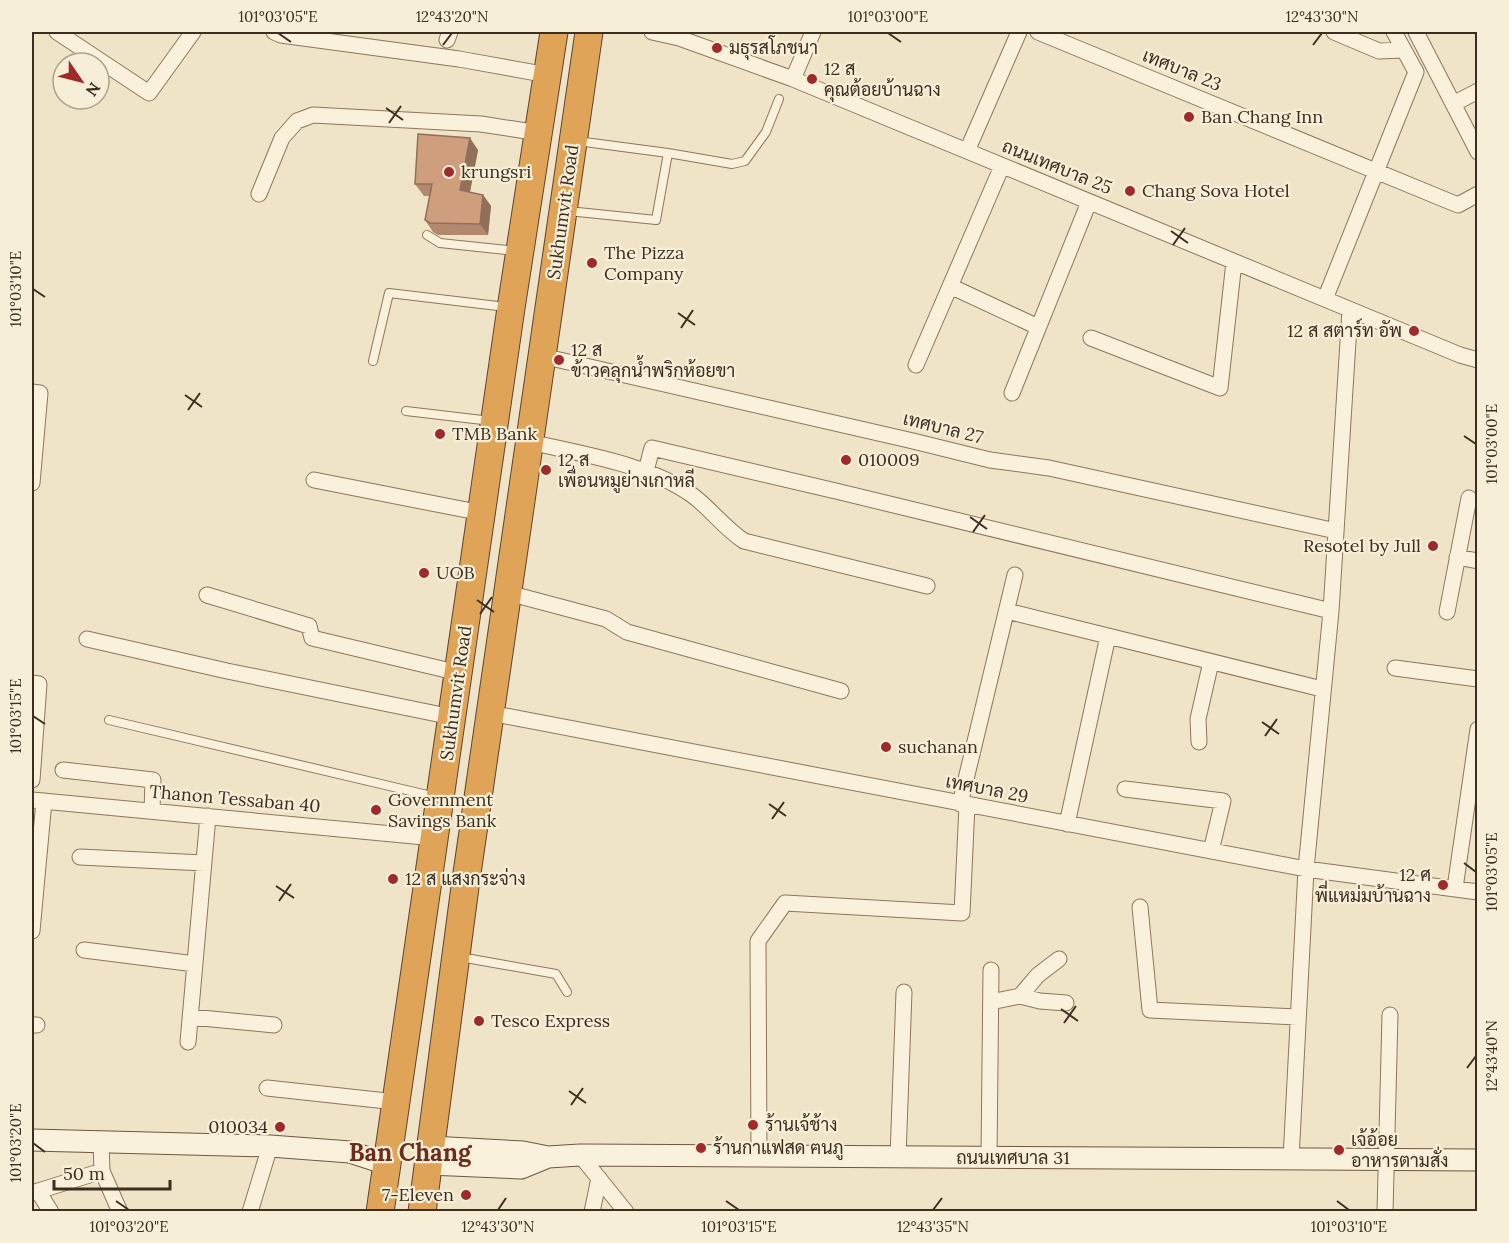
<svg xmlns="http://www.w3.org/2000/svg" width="1509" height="1243" viewBox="0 0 1509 1243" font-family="Lora,Sarabun,serif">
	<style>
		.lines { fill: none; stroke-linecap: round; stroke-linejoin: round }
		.lane-casing { stroke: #8d765c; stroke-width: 10 }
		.street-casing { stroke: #8d765c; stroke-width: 17 }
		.secondary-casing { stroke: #6f573f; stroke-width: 23 }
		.highway-casing { stroke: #5b4430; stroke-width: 29 }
		.lane { stroke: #faf1dc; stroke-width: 8 }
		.street { stroke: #faf1dc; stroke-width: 15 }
		.secondary { stroke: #faf1dc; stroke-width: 21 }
		.highway { stroke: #e0a458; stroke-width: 27 }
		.wall { fill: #b2896c }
		.shaded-wall { fill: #916f58 }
		.building { fill: #cf9f7d; stroke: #916f58; stroke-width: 1.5 }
		.ticks { fill: none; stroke: #3d2e20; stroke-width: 2 }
		.poi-dot { fill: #9e2a2b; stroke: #f7eed8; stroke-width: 2 }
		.labels { text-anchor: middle; stroke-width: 4.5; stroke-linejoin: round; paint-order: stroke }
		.poi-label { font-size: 18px; fill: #3d2e20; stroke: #f7eed8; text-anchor: start }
		.street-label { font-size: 18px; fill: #3d2e20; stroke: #f7eed8 }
		.district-label { font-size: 24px; font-weight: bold; fill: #6b2e1e; stroke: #f7eed8 }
		.neatline { fill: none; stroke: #3d2e20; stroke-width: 2 }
		.ticks-label { font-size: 15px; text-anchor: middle; fill: #3d2e20 }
	</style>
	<rect width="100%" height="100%" fill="#f0e4c8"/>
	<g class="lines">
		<g class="lane-casing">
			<path id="lane" d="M577,141L668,153L732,164L745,161L766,132L779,99
				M568,211L656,220L668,153
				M427,235L440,243L516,251
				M373,361L389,293L506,307
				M406,411L491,421
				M109,720L436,797
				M460,957L556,974L567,992"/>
		</g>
		<g class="street-casing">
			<path id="street" d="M57,32L149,93L193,32
				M274,32L281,35L459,59L548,75
				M652,32L679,38L793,79L1460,355L1478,360
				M1038,32L1458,205L1478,194
				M1334,32L1379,51L1403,50
				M1416,32L1478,152
				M447,40L450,32
				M793,79L813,32
				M1453,104L1478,91
				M967,151L1019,32
				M259,194L282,138L297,121L313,115L481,124L539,133
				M950,286L1038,327
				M1325,299L1416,72L1394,32
				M1091,338L1220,388L1234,262
				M542,356L913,441L990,460L1049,468L1336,531
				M916,365L1002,166
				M32,392L40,393L32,483
				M1012,393L1089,202
				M530,442C580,454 649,464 692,495C711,509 724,528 744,541L927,586
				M646,471L652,448L840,492L1331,611
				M314,480L482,513
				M1457,557L1478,561
				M508,593L606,619L627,632L841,691
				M207,595L309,626L312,638L459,673
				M1007,611L1322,689
				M1447,612L1469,498
				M87,639L227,671L452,717
				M1395,668L1478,679
				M32,683L39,684L32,780
				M490,713L1306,869L1478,892
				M1199,742L1198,719L1211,662
				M63,770L153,780L152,811
				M1125,789L1223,801L1211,851
				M32,800L435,838
				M960,804L1015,575
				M1067,824L1108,636
				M80,857L204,863
				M1455,888L1478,729
				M1140,907L1150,1010L1298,1017
				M32,931L44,801
				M84,950L195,964
				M1020,996L1040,1001L1066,1003
				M991,1002L1020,996L1038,975L1059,959
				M191,1017L274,1025
				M32,1025H37
				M188,1042L208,816
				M267,1088L396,1102
				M101,1143L102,1171L120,1212
				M580,1155L626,1212
				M759,1156L758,941L785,903L962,913L967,805
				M898,1157L904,992
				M989,1158L991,970
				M1291,1159L1306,869L1331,611L1350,310
				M38,1191L51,1212
				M32,1193L102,1171
				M250,1212L270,1146
				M592,1212L599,1178
				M1385,1212L1390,1015"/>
		</g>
		<g class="secondary-casing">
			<path id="secondary" d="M32,1140L270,1146L350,1152L387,1164
				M431,1147L523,1152L548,1157L580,1155L1478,1160
				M429,1164L521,1168L548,1157"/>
		</g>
		<g class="highway-casing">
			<path id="highway" d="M380,1212L511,308L554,32
				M422,1212L465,887L589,32"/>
		</g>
		<use href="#lane" class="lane"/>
		<use href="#street" class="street"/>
		<use href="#secondary" class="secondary"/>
		<use href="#highway" class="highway"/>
	</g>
	<path class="wall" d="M478,150L470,192L483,195L491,206L488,235H438L433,232L425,220L430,196H424L415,184Z"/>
	<path class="shaded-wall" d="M470,138L478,150L468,202L460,190Z
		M483,195L491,206L488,235L480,224Z"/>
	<path class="building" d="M418,134L470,138L460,190L483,195L480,224L430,223L425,220L432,184H415Z"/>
	<path class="ticks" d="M278,33L291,42M888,33L901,42M443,45L452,33M1313,45L1322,33M386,108L403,120M389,123L401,106M1171,231L1188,243M1173,245L1185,228M33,289L45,297M678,313L695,325M681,328L693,310M185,395L202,407M188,410L200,393M1464,436L1476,444M970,517L987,529M973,532L985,515M477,600L494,612M480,614L492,597M33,716L45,724M1262,722L1279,734M1265,736L1277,719M769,804L786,816M772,819L784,802M1464,863L1476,872M276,886L294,898M279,901L291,884M1061,1009L1078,1021M1064,1023L1076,1006M1467,1068L1476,1056M569,1091L586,1103M571,1105L583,1088M33,1143L45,1152M116,1201L129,1210M726,1201L739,1210M1337,1201L1349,1210M498,1210L506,1198M933,1210L942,1198"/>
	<g class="poi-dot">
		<circle cx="717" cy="48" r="6"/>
		<circle cx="812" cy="79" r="6"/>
		<circle cx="1189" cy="117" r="6"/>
		<circle cx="449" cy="172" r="6"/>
		<circle cx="1130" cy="191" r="6"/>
		<circle cx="592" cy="263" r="6"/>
		<circle cx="1414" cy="331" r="6"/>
		<circle cx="559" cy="360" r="6"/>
		<circle cx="440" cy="434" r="6"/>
		<circle cx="846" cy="460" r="6"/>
		<circle cx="546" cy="470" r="6"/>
		<circle cx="1433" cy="546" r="6"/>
		<circle cx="424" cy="573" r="6"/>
		<circle cx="886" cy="747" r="6"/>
		<circle cx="376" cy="810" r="6"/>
		<circle cx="393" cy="879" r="6"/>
		<circle cx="1443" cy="885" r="6"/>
		<circle cx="479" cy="1021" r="6"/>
		<circle cx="753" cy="1125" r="6"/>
		<circle cx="280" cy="1127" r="6"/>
		<circle cx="701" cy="1148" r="6"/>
		<circle cx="1339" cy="1150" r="6"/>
		<circle cx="466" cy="1195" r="6"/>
	</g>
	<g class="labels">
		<g class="poi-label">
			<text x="729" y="54">มธุรสโภชนา</text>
			<text x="824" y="75">12 ส<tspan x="824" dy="21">คุณต้อยบ้านฉาง</tspan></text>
			<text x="1201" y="123">Ban Chang Inn</text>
			<text x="461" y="178">krungsri</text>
			<text x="1142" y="197">Chang Sova Hotel</text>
			<text x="604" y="259">The Pizza<tspan x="604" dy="21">Company</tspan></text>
			<text x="1402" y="337" text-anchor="end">12 ส สตาร์ท อัพ</text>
			<text x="571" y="356">12 ส<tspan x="571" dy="21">ข้าวคลุกน้ำพริกห้อยขา</tspan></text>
			<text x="452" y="440">TMB Bank</text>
			<text x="558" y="466">12 ส<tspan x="558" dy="21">เพื่อนหมูย่างเกาหลี</tspan></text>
			<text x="858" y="466">010009</text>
			<text x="1421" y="552" text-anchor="end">Resotel by Jull</text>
			<text x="436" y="579">UOB</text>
			<text x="898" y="753">suchanan</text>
			<text x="388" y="806">Government<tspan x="388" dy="21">Savings Bank</tspan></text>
			<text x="1431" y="881" text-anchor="end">12 ศ<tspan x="1431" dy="21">พี่แหม่มบ้านฉาง</tspan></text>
			<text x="405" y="885">12 ส แสงกระจ่าง</text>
			<text x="491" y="1027">Tesco Express</text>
			<text x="765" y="1131">ร้านเจ้ช้าง</text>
			<text x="268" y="1133" text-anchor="end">010034</text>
			<text x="1351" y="1146">เจ้อ้อย<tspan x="1351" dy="21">อาหารตามสั่ง</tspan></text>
			<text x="713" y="1154">ร้านกาแฟสด ฅนภู</text>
			<text x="454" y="1201" text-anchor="end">7-Eleven</text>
		</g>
		<g class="street-label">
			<text transform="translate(1182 70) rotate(22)" y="6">เทศบาล 23</text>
			<text transform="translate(1057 167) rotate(22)" y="6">ถนนเทศบาล 25</text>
			<text transform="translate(563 212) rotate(-82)" y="6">Sukhumvit Road</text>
			<text transform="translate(943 428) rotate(14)" y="6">เทศบาล 27</text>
			<text transform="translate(456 693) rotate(-82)" y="6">Sukhumvit Road</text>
			<text transform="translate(987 789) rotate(11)" y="6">เทศบาล 29</text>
			<text transform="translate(235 799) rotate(5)" y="6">Thanon Tessaban 40</text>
			<text x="1013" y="1164">ถนนเทศบาล 31</text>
		</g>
		<g class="district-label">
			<text x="410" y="1161">Ban Chang</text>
		</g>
	</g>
	<rect width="1509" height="1243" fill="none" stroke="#f7eed8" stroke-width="66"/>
	<g transform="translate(81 81) rotate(125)"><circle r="28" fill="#f7eed8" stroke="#ada18e" stroke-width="1.5"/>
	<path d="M0-4.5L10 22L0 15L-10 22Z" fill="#9e2a2b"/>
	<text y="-9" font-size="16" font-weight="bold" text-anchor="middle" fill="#3d2e20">N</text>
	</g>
	<path d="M54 1180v9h116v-9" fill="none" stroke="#3d2e20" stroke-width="3"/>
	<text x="63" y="1180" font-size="18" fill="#3d2e20" stroke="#f7eed8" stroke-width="4.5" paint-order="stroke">50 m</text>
	<rect x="33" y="33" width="1443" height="1177" class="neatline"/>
	<g class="ticks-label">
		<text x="278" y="22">101°03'05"E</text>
		<text x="452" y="22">12°43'20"N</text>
		<text x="888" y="22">101°03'00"E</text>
		<text x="1322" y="22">12°43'30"N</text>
		<text transform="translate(16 289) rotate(-90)" y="5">101°03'10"E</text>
		<text transform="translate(1492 444) rotate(-90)" y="5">101°03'00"E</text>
		<text transform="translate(16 716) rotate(-90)" y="5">101°03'15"E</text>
		<text transform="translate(1492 872) rotate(-90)" y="5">101°03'05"E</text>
		<text transform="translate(1492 1056) rotate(-90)" y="5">12°43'40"N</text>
		<text transform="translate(16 1143) rotate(-90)" y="5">101°03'20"E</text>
		<text x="129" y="1232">101°03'20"E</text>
		<text x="498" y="1232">12°43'30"N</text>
		<text x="739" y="1232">101°03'15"E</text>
		<text x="933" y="1232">12°43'35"N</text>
		<text x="1349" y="1232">101°03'10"E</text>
	</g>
</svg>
